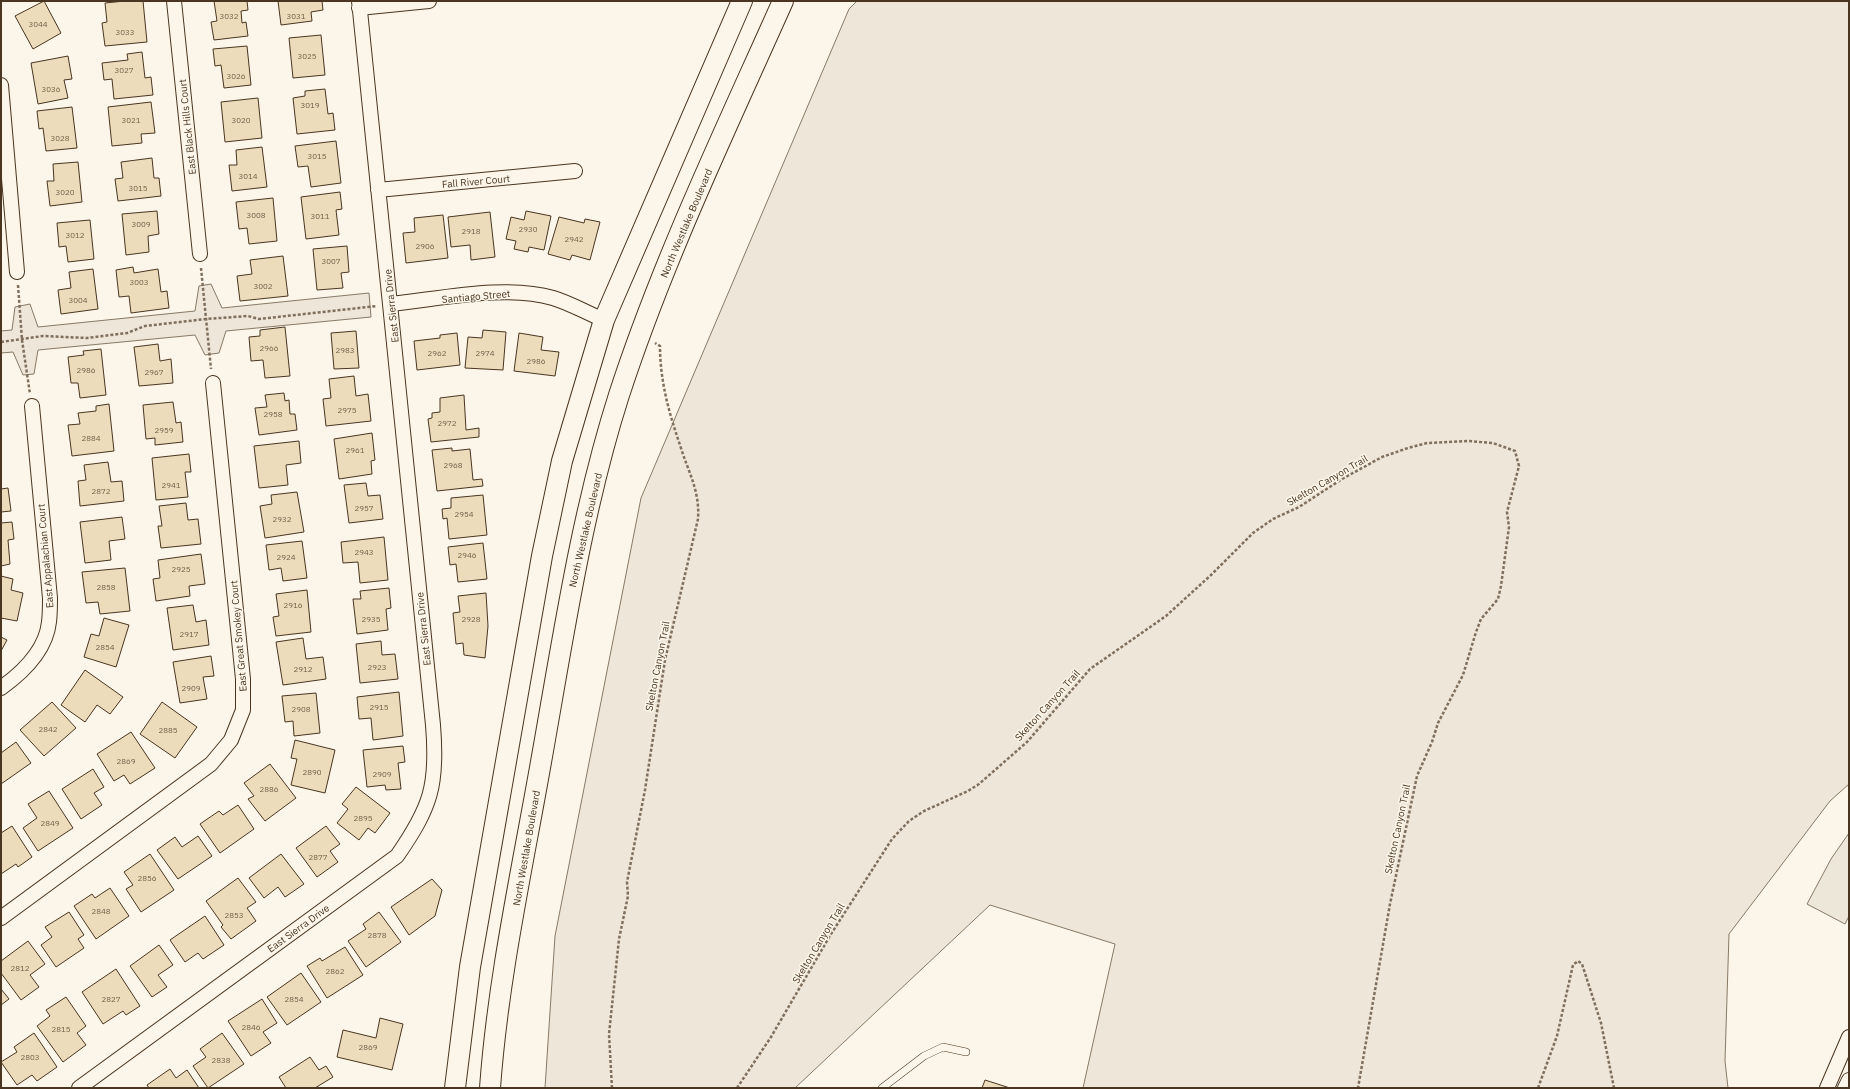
<svg xmlns="http://www.w3.org/2000/svg" width="1850" height="1089" viewBox="0 0 1850 1089" font-family="'IBM Plex Sans',sans-serif">
	<style>
		.green { fill: #ede6d9; stroke: #887966 }
		.parking { fill: #ede7d9; stroke: #887966 }
		.building { fill: #ecdcbc; stroke: #4a3520 }
		.lines { fill: none; stroke-linecap: round; stroke-linejoin: round }
		.lane-casing { stroke: #4a3520; stroke-width: 8 }
		.street-casing { stroke: #4a3520; stroke-width: 16 }
		.secondary-casing { stroke: #4a3520; stroke-width: 22 }
		.path { stroke: #7f6f5c; stroke-width: 2.5; stroke-dasharray: 3 2; stroke-linecap: butt }
		.lane { stroke: #fbf6e9; stroke-width: 7 }
		.street { stroke: #fbf6e9; stroke-width: 14 }
		.secondary { stroke: #fbf6e9; stroke-width: 20 }
		.labels { text-anchor: middle; stroke-width: 3; stroke-linejoin: round; paint-order: stroke }
		.number-label { font-size: 8px; fill: #725f47 }
		.street-label { font-size: 10px; fill: #4a3520; stroke: #fbf6e9 }
	</style>
	<rect width="100%" height="100%" fill="#fbf6e9"/>
	<path class="green" d="M857,1H1849V784L1830,801L1729,934L1725,1061L1728,1088H1083L1115,944L990,905L795,1088H545L555,936L641,498L849,9Z
		M211,284L222,308L369,293L371,317L226,331L219,353L205,355L195,335L38,350L34,374L23,375L13,352L1,353V331L12,330L15,307L30,304L38,327L195,311L199,286Z"/>
	<path class="parking" d="M1849,833V916L1845,924L1807,904L1831,859Z"/>
	<path class="building" d="M44,1L61,33L33,49L15,16Z
		M125,1H143L147,42L105,46L102,23L107,22L105,3Z
		M214,1H247L248,10L241,11L242,23L246,22L248,36L214,40L211,22L217,21Z
		M278,1H322L323,10L311,12L312,21L281,25Z
		M321,35L325,75L293,78L289,38Z
		M247,46L251,85L224,88L221,65L215,66L213,49Z
		M142,52L145,78L151,77L153,95L114,99L112,79L104,80L102,63L128,60L127,54Z
		M68,56L72,79L64,80L68,98L38,104L31,63Z
		M325,89L328,114L333,113L335,130L297,134L293,98L305,96V91Z
		M258,98L262,138L225,142L221,102Z
		M151,102L155,133L141,134L142,143L112,146L108,107Z
		M72,107L77,148L46,151L43,128L39,129L37,111Z
		M336,141L341,183L311,187L308,166L298,167L295,146Z
		M262,147L267,187L232,191L229,165H237L236,150Z
		M152,158L154,178H159L161,196L118,201L115,179L123,178L121,162Z
		M78,162L82,202L50,206L47,181H54L53,164Z
		M340,192L342,209L336,210L339,235L306,239L301,197Z
		M273,198L277,241L249,244L247,228L239,229L236,202Z
		M157,211L159,234L148,236L149,252L126,255L122,214Z
		M526,211L551,216L544,250L529,247L528,252L514,249L516,241L506,239L511,217L524,220Z
		M490,212L495,257L471,260L470,245L451,247L448,217Z
		M443,215L448,258L406,263L403,233L415,232L414,218Z
		M559,217L584,223L585,219L600,222L590,260L572,255L570,260L548,254Z
		M90,220L94,259L68,262L66,246L59,247L57,223Z
		M347,246L349,272L341,273L343,288L317,290L313,249Z
		M283,256L288,296L240,301L237,276L252,274L250,260Z
		M133,267L134,273L158,269L161,292L167,291L169,308L131,313L129,296L119,297L116,270Z
		M93,269L98,309L61,314L58,290L71,288L69,272Z
		M285,327L290,376L265,378L263,360L251,361L249,337L260,336V330Z
		M483,330L506,332L503,370L465,368L468,337L482,338Z
		M356,331L359,368L334,369L331,333Z
		M457,333L460,365L417,370L414,341L440,338V335Z
		M519,333L543,337L541,350L559,352L555,376L514,371Z
		M158,344L160,361L171,359L173,383L139,386L134,347Z
		M101,349L106,395L80,398L78,383H71L68,357L84,355L83,351Z
		M354,376L356,396L368,394L371,421L326,426L323,399L331,398L329,379Z
		M284,393L285,401L289,400L290,414H295L297,430L259,435L255,408L267,407L265,395Z
		M464,395L466,430L479,428V437L431,442L428,419L432,418V413L440,412V398Z
		M173,402L176,423L181,422L183,442L155,445V438L146,439L143,405Z
		M109,404L114,451L72,456L68,425L80,424L78,413L96,411V406Z
		M372,433L375,460L371,461L372,474L339,479L334,439Z
		M299,441L301,463L286,465L288,485L259,488L254,446Z
		M452,448V451L470,449L473,480L482,479L483,486L437,491L432,450Z
		M189,454L191,472H185L188,497L156,500L152,458Z
		M108,462L111,482L122,481L124,501L80,506L78,481L86,480L84,465Z
		M366,483L368,496L380,495L383,519L349,523L344,485Z
		M8,488L11,511L1,512V489Z
		M297,492L304,532L265,538L260,506L272,504L271,495Z
		M483,495L487,535L449,539L447,518L443,519L442,509L451,508V498Z
		M186,503L188,520L198,519L201,544L161,548L158,526H162L159,506Z
		M122,517L125,539L109,541L111,560L85,563L80,522Z
		M12,522L14,539L8,540L10,564L1,566V523Z
		M384,537L388,580L360,583L358,562L343,563L341,542Z
		M302,541L307,578L283,581L281,568L269,570L266,545Z
		M483,543L487,579L458,582L456,564L450,565L448,547Z
		M201,554L205,584L189,586L190,596L156,601L153,579L160,578L158,560Z
		M125,568L130,611L100,614L98,602L86,603L82,572Z
		M1,576L13,579L11,590L23,593L17,621L1,618Z
		M389,588L391,608L386,609L388,630L357,634L353,599H361L360,591Z
		M307,590L311,632L276,636L273,617L279,616L276,594Z
		M486,593L488,626L485,658L464,655L463,643L456,644L453,613L460,612L458,596Z
		M193,605L196,622L206,620L209,645L173,650L167,608Z
		M104,618L129,625L116,667L84,657L91,634L99,636Z
		M1,637L7,640L1,651Z
		M303,638L306,659L323,657L326,679L283,685L276,642Z
		M381,641L382,655L395,654L398,679L360,683L356,644Z
		M211,656L214,676L203,677L207,699L180,703L173,662Z
		M85,670L123,697L110,714L97,705L85,722L61,705Z
		M399,692L403,736L373,740L371,718L359,719L357,697Z
		M316,693L320,733L294,736L293,721L285,722L282,696Z
		M52,702L76,728L44,756L20,730Z
		M162,702L197,727L175,758L140,734Z
		M131,732L155,768L130,784L124,775L114,781L97,754Z
		M295,740L335,750L325,793L291,785L297,759L291,758Z
		M16,742L31,763L1,784V753Z
		M403,746L405,762L398,763L401,789L386,790L385,785L367,787L363,750Z
		M270,764L296,798L265,821L248,799L254,796L244,783Z
		M93,769L104,787L94,793L102,805L81,819L62,789Z
		M356,787L390,813L375,833L368,828L359,840L337,823L348,809L342,804Z
		M49,791L73,828L38,851L23,828L37,818L28,804Z
		M238,805L254,829L220,853L200,824L219,811L223,815Z
		M12,826L32,857L18,867L16,864L1,874V833Z
		M326,826L340,844L330,851L338,862L317,877L296,848Z
		M198,836L212,856L178,879L157,850L175,837L182,847Z
		M150,854L174,890L141,912L126,889L133,885L124,872Z
		M281,854L304,884L285,897L278,887L264,898L249,878Z
		M238,878L256,902L247,908L256,921L231,939L221,927L223,925L206,901Z
		M432,879L442,890L435,916L409,935L391,907Z
		M110,888L129,916L96,939L74,906L92,894L95,898Z
		M69,912L84,935L78,939L84,948L56,967L41,945L52,937L45,927Z
		M379,912L401,942L366,967L348,941L366,929L363,924Z
		M205,916L224,945L203,959L198,953L185,962L170,940Z
		M28,941L45,964L30,975L39,987L21,1000L1,973V961Z
		M159,945L173,965L158,975L167,987L152,997L130,966Z
		M345,947L363,975L327,998L307,966L320,958L322,961Z
		M116,969L140,1006L126,1015L123,1011L103,1024L82,992Z
		M301,973L321,1002L287,1025L267,997Z
		M1,989L9,999L1,1005Z
		M66,997L86,1026L77,1033L86,1045L63,1062L37,1026L50,1016L46,1010Z
		M262,999L277,1023L263,1032L271,1043L251,1056L228,1021Z
		M380,1018L403,1024L392,1070L337,1057L343,1030L376,1038Z
		M34,1033L57,1067L37,1081L32,1075L17,1085L1,1062L17,1052L14,1047Z
		M222,1033L244,1064L208,1088L193,1066L206,1057L200,1049Z
		M310,1057L319,1070L326,1066L333,1077L315,1088H286L279,1077Z
		M170,1069L176,1078L187,1070L199,1088H149L147,1085Z
		M985,1080L1010,1088H982Z"/>
	<g class="lines">
		<g class="lane-casing">
			<path id="lane" d="M882,1088L924,1056L943,1047L966,1052"/>
		</g>
		<g class="street-casing">
			<path id="street" d="M174,1L200,254
				M359,8L429,1
				M1,85L17,272
				M378,190L575,171
				M391,304C440,299 506,284 553,298C570,303 587,313 604,320
				M1,688C22,673 46,650 49,622C50,614 50,606 50,598L32,406
				M1,918L211,764L231,740L243,710V679L213,383
				M79,1088L397,856C431,807 438,785 433,725L359,1
				M1827,1088L1849,1037
				M1845,1088L1849,1080"/>
		</g>
		<g class="secondary-casing">
			<path id="secondary" d="M455,1088L470,967L542,556L562,461L604,320L742,1
				M490,1088C498,978 522,870 541,762C563,639 581,514 619,395C663,260 725,131 783,1"/>
		</g>
		<path class="path" d="M201,268L211,369
			M18,285L22,340L30,394
			M1,342L43,336L87,338L127,333L145,326L206,319L248,316L259,319L377,306
			M612,1088L609,1034L619,939L628,896L627,882L645,790L665,660L698,519C700,490 688,472 680,445C669,413 660,381 660,346L655,343
			M737,1088L771,1037L831,934L892,839L909,821L924,811L968,791L979,784L1027,742L1090,669L1166,616L1211,575L1253,533L1273,519L1299,507L1342,479L1382,457L1408,448L1427,443L1468,441L1493,443L1515,451L1519,466L1507,512L1509,527L1501,586L1498,599L1481,619L1476,632L1463,675L1438,723L1432,742L1417,776L1390,904L1358,1088
			M1538,1088L1557,1036L1573,965L1578,961L1582,964L1601,1023L1614,1088"/>
		<use href="#lane" class="lane"/>
		<use href="#street" class="street"/>
		<use href="#secondary" class="secondary"/>
	</g>
	<g class="labels">
		<g class="number-label">
			<text x="229" y="19">3032</text>
			<text x="296" y="19">3031</text>
			<text x="38" y="27">3044</text>
			<text x="125" y="35">3033</text>
			<text x="307" y="59">3025</text>
			<text x="124" y="73">3027</text>
			<text x="236" y="79">3026</text>
			<text x="51" y="92">3036</text>
			<text x="310" y="108">3019</text>
			<text x="131" y="123">3021</text>
			<text x="241" y="123">3020</text>
			<text x="60" y="141">3028</text>
			<text x="317" y="159">3015</text>
			<text x="248" y="179">3014</text>
			<text x="138" y="191">3015</text>
			<text x="65" y="195">3020</text>
			<text x="256" y="218">3008</text>
			<text x="320" y="219">3011</text>
			<text x="141" y="227">3009</text>
			<text x="528" y="232">2930</text>
			<text x="471" y="234">2918</text>
			<text x="75" y="238">3012</text>
			<text x="574" y="242">2942</text>
			<text x="425" y="249">2906</text>
			<text x="331" y="264">3007</text>
			<text x="139" y="285">3003</text>
			<text x="263" y="289">3002</text>
			<text x="78" y="303">3004</text>
			<text x="269" y="351">2966</text>
			<text x="345" y="353">2983</text>
			<text x="437" y="356">2962</text>
			<text x="485" y="356">2974</text>
			<text x="536" y="364">2986</text>
			<text x="86" y="373">2986</text>
			<text x="154" y="375">2967</text>
			<text x="347" y="413">2975</text>
			<text x="273" y="417">2958</text>
			<text x="447" y="426">2972</text>
			<text x="164" y="433">2959</text>
			<text x="91" y="441">2884</text>
			<text x="355" y="453">2961</text>
			<text x="453" y="468">2968</text>
			<text x="171" y="488">2941</text>
			<text x="101" y="494">2872</text>
			<text x="364" y="511">2957</text>
			<text x="464" y="517">2954</text>
			<text x="282" y="522">2932</text>
			<text x="364" y="555">2943</text>
			<text x="467" y="558">2946</text>
			<text x="286" y="560">2924</text>
			<text x="181" y="572">2925</text>
			<text x="106" y="590">2858</text>
			<text x="293" y="608">2916</text>
			<text x="371" y="622">2935</text>
			<text x="471" y="622">2928</text>
			<text x="189" y="637">2917</text>
			<text x="105" y="650">2854</text>
			<text x="377" y="670">2923</text>
			<text x="303" y="672">2912</text>
			<text x="191" y="691">2909</text>
			<text x="379" y="710">2915</text>
			<text x="301" y="712">2908</text>
			<text x="48" y="732">2842</text>
			<text x="168" y="733">2885</text>
			<text x="126" y="764">2869</text>
			<text x="312" y="775">2890</text>
			<text x="382" y="777">2909</text>
			<text x="269" y="792">2886</text>
			<text x="363" y="821">2895</text>
			<text x="50" y="826">2849</text>
			<text x="318" y="860">2877</text>
			<text x="147" y="881">2856</text>
			<text x="101" y="914">2848</text>
			<text x="234" y="918">2853</text>
			<text x="377" y="938">2878</text>
			<text x="20" y="971">2812</text>
			<text x="335" y="974">2862</text>
			<text x="111" y="1002">2827</text>
			<text x="294" y="1002">2854</text>
			<text x="251" y="1030">2846</text>
			<text x="61" y="1032">2815</text>
			<text x="368" y="1050">2869</text>
			<text x="30" y="1060">2803</text>
			<text x="221" y="1063">2838</text>
		</g>
		<g class="street-label">
			<text transform="translate(187 127) rotate(-96)" y="4">East Black Hills Court</text>
			<text transform="translate(476 181) rotate(-5)" y="4">Fall River Court</text>
			<text transform="translate(686 223) rotate(-67)" y="4">North Westlake Boulevard</text>
			<text transform="translate(476 296) rotate(-5)" y="4">Santiago Street</text>
			<text transform="translate(391 306) rotate(-96)" y="4">East Sierra Drive</text>
			<text transform="translate(1327 480) rotate(-30)" y="4">Skelton Canyon Trail</text>
			<text transform="translate(585 530) rotate(-77)" y="4">North Westlake Boulevard</text>
			<text transform="translate(45 556) rotate(-95)" y="4">East Appalachian Court</text>
			<text transform="translate(423 629) rotate(-96)" y="4">East Sierra Drive</text>
			<text transform="translate(238 636) rotate(-95)" y="4">East Great Smokey Court</text>
			<text transform="translate(657 666) rotate(-79)" y="4">Skelton Canyon Trail</text>
			<text transform="translate(1047 705) rotate(-48)" y="4">Skelton Canyon Trail</text>
			<text transform="translate(1397 829) rotate(-78)" y="4">Skelton Canyon Trail</text>
			<text transform="translate(526 848) rotate(-80)" y="4">North Westlake Boulevard</text>
			<text transform="translate(298 928) rotate(-36)" y="4">East Sierra Drive</text>
			<text transform="translate(818 943) rotate(-59)" y="4">Skelton Canyon Trail</text>
		</g>
	</g>
	<rect width="1850" height="1089" fill="none" stroke="#4a3520" stroke-width="4"/>
</svg>
